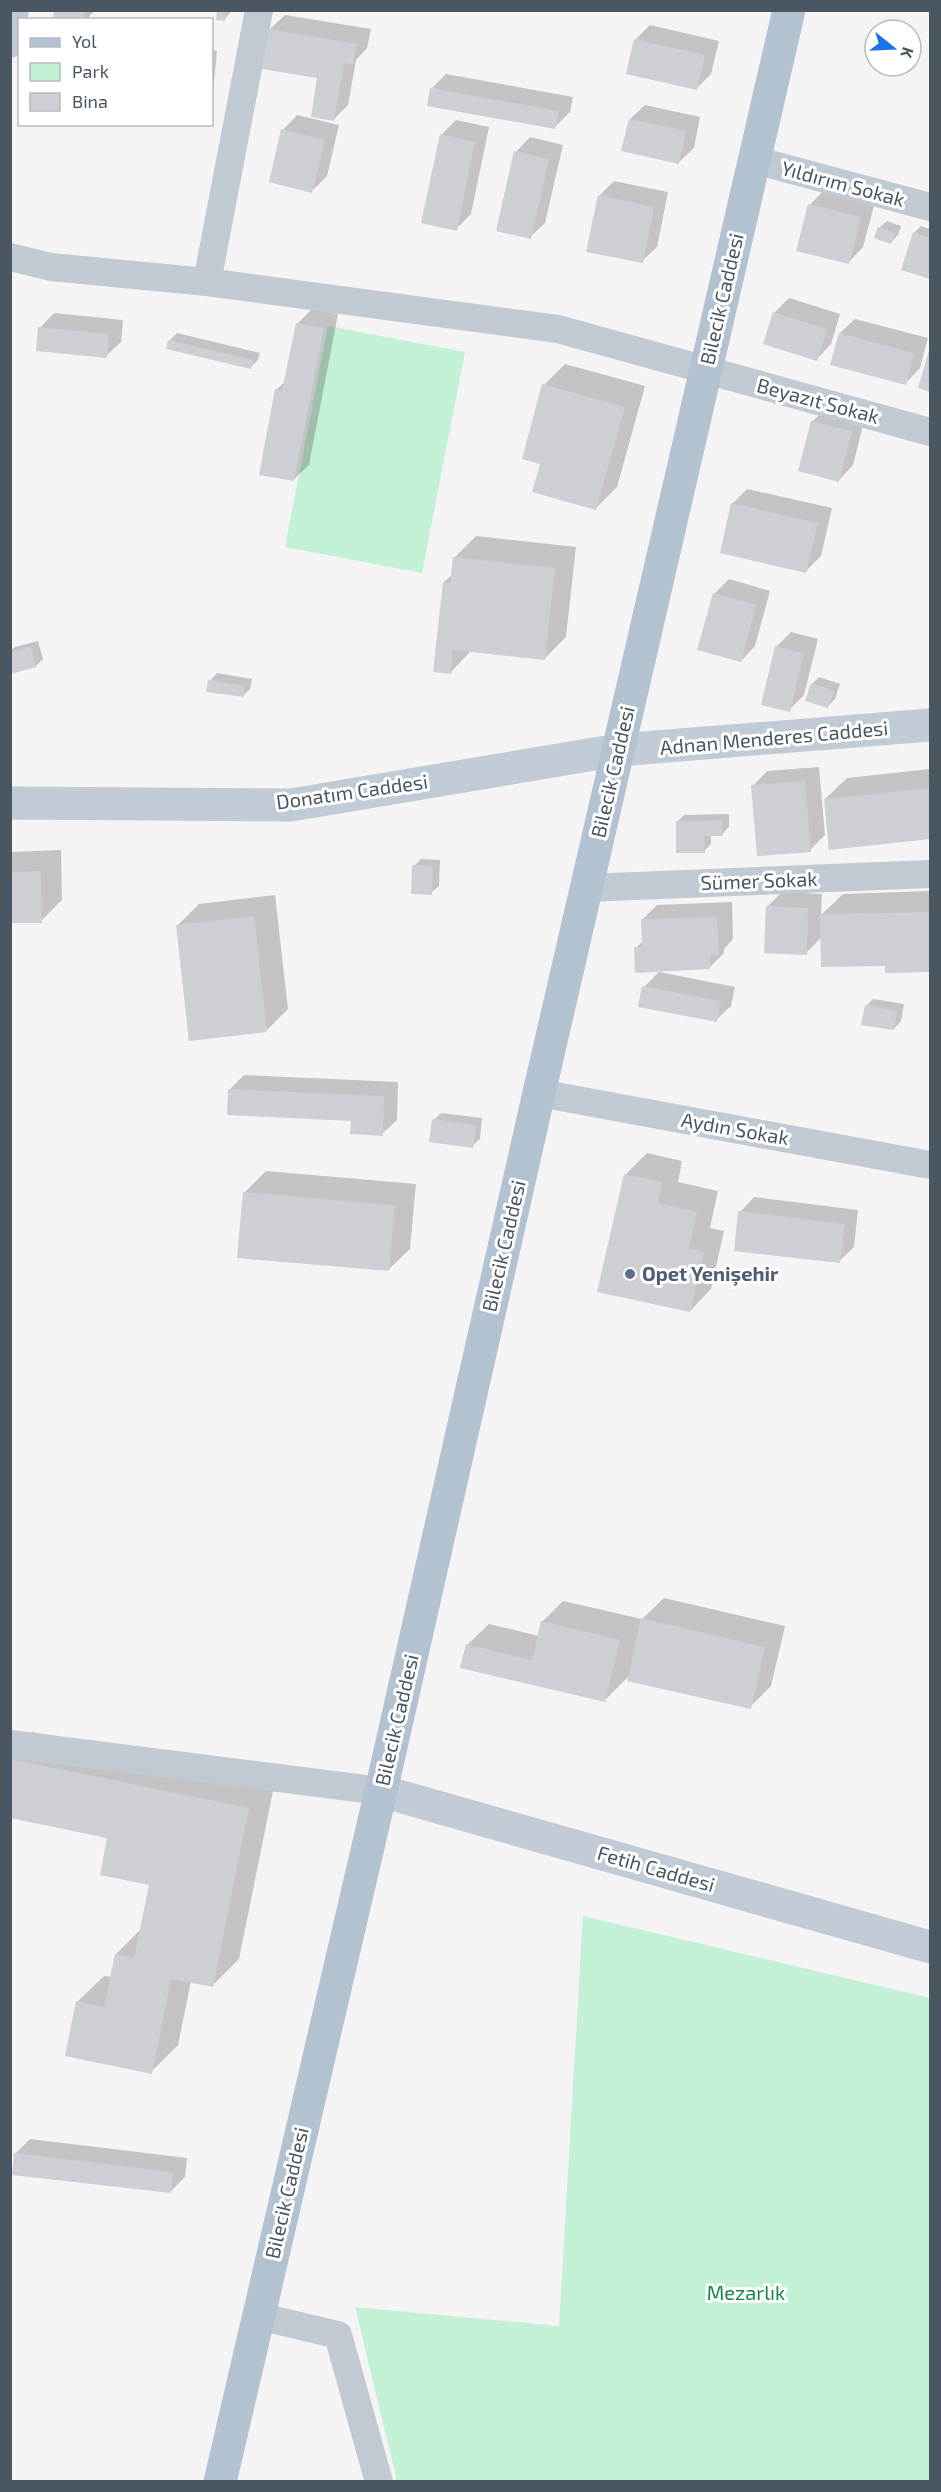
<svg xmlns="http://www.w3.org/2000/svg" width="941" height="2492" viewBox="0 0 941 2492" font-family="'Exo 2',sans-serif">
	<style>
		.green { fill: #c3f1d5 }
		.shadow { fill: #0003 }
		.building { fill: #cdcfd5 }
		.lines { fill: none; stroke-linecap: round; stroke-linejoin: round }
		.street { stroke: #c1cad2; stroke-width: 28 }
		.secondary { stroke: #c1cbd6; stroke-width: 33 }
		.primary { stroke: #b3c2d1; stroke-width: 33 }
		.service-dot { fill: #5c6f8a; stroke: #fff; stroke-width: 2 }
		.labels { text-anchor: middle; stroke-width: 6; stroke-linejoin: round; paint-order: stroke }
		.street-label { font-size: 20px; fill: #4a5661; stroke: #fff }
		.service-label { font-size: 20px; font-weight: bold; fill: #4e5e75; stroke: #fff; text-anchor: start }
		.park-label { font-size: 20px; fill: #17864f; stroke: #fff }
	</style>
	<rect width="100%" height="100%" fill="#f5f3f3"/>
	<path class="green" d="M328,326L465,352L422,573L285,547Z
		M583,1916L930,1998V2481H397L355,2307L559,2326Z"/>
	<path class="shadow" d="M56,10H95L86,20L55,19Z
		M219,10H232L224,20Z
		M285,15L371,29L367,48L356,60L348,105L334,119L318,77L270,29Z
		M650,25L719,41L711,74L696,89L636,39Z
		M212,50L217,51L212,101Z
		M446,74L573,97L570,112L555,127L432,88Z
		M645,105L700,117L694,148L679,162L630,119Z
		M297,115L339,125L327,176L312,191L283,130Z
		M456,120L489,127L471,214L456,229L441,135Z
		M530,137L563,145L545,223L530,237L516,152Z
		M614,181L668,192L657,247L642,261L599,196Z
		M824,190L875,202L863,247L849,262L810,205Z
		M887,221L901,226L898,235L891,242L879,228Z
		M921,226L930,229L929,277L914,233Z
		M789,298L840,314L831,344L817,359L774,313Z
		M312,309L338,314L309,465L294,479L276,390L286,381L298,323Z
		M54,313L123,320L121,342L106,356L40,328Z
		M855,319L928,338L920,368L906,383L840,333Z
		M177,333L260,353L258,360L251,367L170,340Z
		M930,351V390L920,387Z
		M565,364L645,386L617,487L596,508L542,463L544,385Z
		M827,407L865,417L853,465L839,480L812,422Z
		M747,489L832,508L821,556L806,571L732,504Z
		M476,536L576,547L566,637L544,659L472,650L450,673L444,582L453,574L454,558Z
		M729,579L770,591L755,646L741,661L714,594Z
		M791,632L818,639L804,695L789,710L777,646Z
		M38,641L43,659L36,666L12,672L10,651L15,647Z
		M217,673L252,679L250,689L243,696L210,681Z
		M819,677L840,684L835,699L828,706L812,684Z
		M819,767L825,835L810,850L753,786L767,771Z
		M930,769V838L830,848L825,799L847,778Z
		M729,814V827L722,834H711V844L704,851L677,822L684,815Z
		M61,850L62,900L41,921L10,922V852Z
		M421,859L440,860L439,886L431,893L414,866Z
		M930,891V970L886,971V964L822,937L806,953L767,907L782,892L822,894L821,915L843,894Z
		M275,895L288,1009L267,1030L177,926L199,904Z
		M732,902L733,939L724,949V953L709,968L636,948L643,941L642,920L657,905Z
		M659,972L735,987L731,1006L716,1020L644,987Z
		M873,999L904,1004L901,1021L894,1029L866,1006Z
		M244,1075L398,1082L397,1120L382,1134L353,1119L229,1090Z
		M441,1113L482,1118L480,1139L472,1146L434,1120Z
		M647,1153L682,1161L678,1182L718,1191L710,1228L724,1231L711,1289L690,1311L625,1175Z
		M266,1171L416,1184L410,1249L388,1270L245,1192Z
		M754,1197L858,1210L854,1247L839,1261L740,1212Z
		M664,1598L785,1626L771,1686L750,1707L630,1675L605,1700L467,1645L489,1624L539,1636L542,1622L563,1601L642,1619Z
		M32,1732L275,1781L239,1959L212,1986L191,1981L178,2045L151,2072L77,2002L104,1976L112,1977L116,1954L141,1929L151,1884L109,1837L10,1817V1754Z
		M30,2139L187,2158L185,2177L170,2192L15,2154Z"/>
	<path class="building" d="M54,10H85L84,20H53Z
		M217,10H226L225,21L216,20Z
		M269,29L357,44L353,65L344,63L334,121L311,117L317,78L262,69Z
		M634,39L705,55L697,90L626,74Z
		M430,88L559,111L555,129L427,106Z
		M629,119L686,131L679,164L621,151Z
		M281,129L325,140L312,193L269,182Z
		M440,134L475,142L457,231L421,223Z
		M514,151L549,159L531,239L496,231Z
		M598,195L654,207L643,263L586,252Z
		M808,204L861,217L849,264L796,251Z
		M878,227L895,233L891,244L874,238Z
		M913,232L930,238V279L901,270Z
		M773,312L827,329L817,361L763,344Z
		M296,323L324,328L294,481L259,475L275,389L282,391Z
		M38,327L109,334L107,358L36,351Z
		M839,333L914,353L906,385L830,365Z
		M168,340L253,360L251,369L166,349Z
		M930,347V392L918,388Z
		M542,384L625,407L596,510L532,492L540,464L522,459Z
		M811,421L852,431L839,482L798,471Z
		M731,503L818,523L806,573L720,553Z
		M453,557L555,568L545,660L453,650L451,674L433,672L443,582L450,583Z
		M713,593L756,605L741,662L697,650Z
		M775,646L804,653L790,712L761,705Z
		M31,647L36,667L11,674L10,652Z
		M208,680L245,686L244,697L206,692Z
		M811,683L834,691L828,708L805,701Z
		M805,781L811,852L757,856L751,785Z
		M930,788V839L829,850L824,799Z
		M722,820L723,836H704L705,853H676V821Z
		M412,865L433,866L432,895L411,894Z
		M41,871L42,923H10V872Z
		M766,906L808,908L807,955L764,953Z
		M930,912V972L885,973V966L821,967L820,914Z
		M254,916L267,1032L189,1041L176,925Z
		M717,917L719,956H710V969L635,973L634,947H642L641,919Z
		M642,986L721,1001L717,1022L638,1007Z
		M865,1005L897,1011L894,1030L861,1025Z
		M228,1089L384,1096L383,1136L350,1134L351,1121L227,1115Z
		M432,1119L476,1125L473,1148L429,1142Z
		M624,1174L662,1182L658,1203L697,1212L689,1249L704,1252L690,1312L597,1292Z
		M243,1192L395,1205L389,1271L237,1258Z
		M738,1211L845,1224L840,1263L734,1251Z
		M641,1618L765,1647L751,1709L627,1681Z
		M541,1621L620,1640L605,1702L460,1668L466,1644L532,1660Z
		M10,1759L249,1808L213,1987L171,1979L152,2074L65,2056L76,2001L104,2007L115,1954L134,1958L149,1885L100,1875L107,1838L10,1818Z
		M14,2153L173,2172L171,2193L12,2175Z"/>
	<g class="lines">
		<path class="street" d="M10,44L15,10
			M755,160L930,207
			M10,257L51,267L207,282L558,329L930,432
			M207,282L259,10
			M587,888L930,874
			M539,1093L930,1165
			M10,1744L381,1791
			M258,2316L338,2335L379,2482"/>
		<path class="secondary" d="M10,803L291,805L618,750L930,725
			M381,1791L930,1947"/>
		<path class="primary" d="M220,2482L381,1791L539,1093L789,10"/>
	</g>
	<circle class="service-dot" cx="630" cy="1274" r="6"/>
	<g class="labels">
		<g class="street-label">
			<text transform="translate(843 184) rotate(15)" y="7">Yıldırım Sokak</text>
			<text transform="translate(722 299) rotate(-77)" y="7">Bilecik Caddesi</text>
			<text transform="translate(818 401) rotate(15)" y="7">Beyazıt Sokak</text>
			<text transform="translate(774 738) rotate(-5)" y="7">Adnan Menderes Caddesi</text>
			<text transform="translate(613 772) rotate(-77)" y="7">Bilecik Caddesi</text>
			<text transform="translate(352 792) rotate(-8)" y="7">Donatım Caddesi</text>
			<text transform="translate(759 881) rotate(-2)" y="7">Sümer Sokak</text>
			<text transform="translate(735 1129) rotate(10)" y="7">Aydın Sokak</text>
			<text transform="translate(504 1246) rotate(-77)" y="7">Bilecik Caddesi</text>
			<text transform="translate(397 1720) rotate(-77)" y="7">Bilecik Caddesi</text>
			<text transform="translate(656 1869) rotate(16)" y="7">Fetih Caddesi</text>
			<text transform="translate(287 2193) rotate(-77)" y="7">Bilecik Caddesi</text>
		</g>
		<g class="service-label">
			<text x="642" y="1281">Opet Yenişehir</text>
		</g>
		<g class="park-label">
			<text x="746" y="2300">Mezarlık</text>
		</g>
	</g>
	<rect width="941" height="2492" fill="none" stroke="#4a5661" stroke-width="24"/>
	<rect x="18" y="18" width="195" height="108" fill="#ffffff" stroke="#b7bbc0" stroke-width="1.5"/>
	<rect x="30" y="38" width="30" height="9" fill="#b3c2d1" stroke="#b7bbc0" stroke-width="1.5"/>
	<text x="72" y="48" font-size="18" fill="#4a5661">Yol</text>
	<rect x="30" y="63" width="30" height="18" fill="#c3f1d5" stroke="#b7bbc0" stroke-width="1.5"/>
	<text x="72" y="78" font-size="18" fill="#4a5661">Park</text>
	<rect x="30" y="93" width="30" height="18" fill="#cdcfd5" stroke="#b7bbc0" stroke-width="1.5"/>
	<text x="72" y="108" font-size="18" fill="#4a5661">Bina</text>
	<g transform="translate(893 48) rotate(108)"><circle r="28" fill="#ffffff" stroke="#b7bbc0" stroke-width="1.5"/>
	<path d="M0-4.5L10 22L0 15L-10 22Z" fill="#1a73e8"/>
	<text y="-9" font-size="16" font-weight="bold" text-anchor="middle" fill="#4a5661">K</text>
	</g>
</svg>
